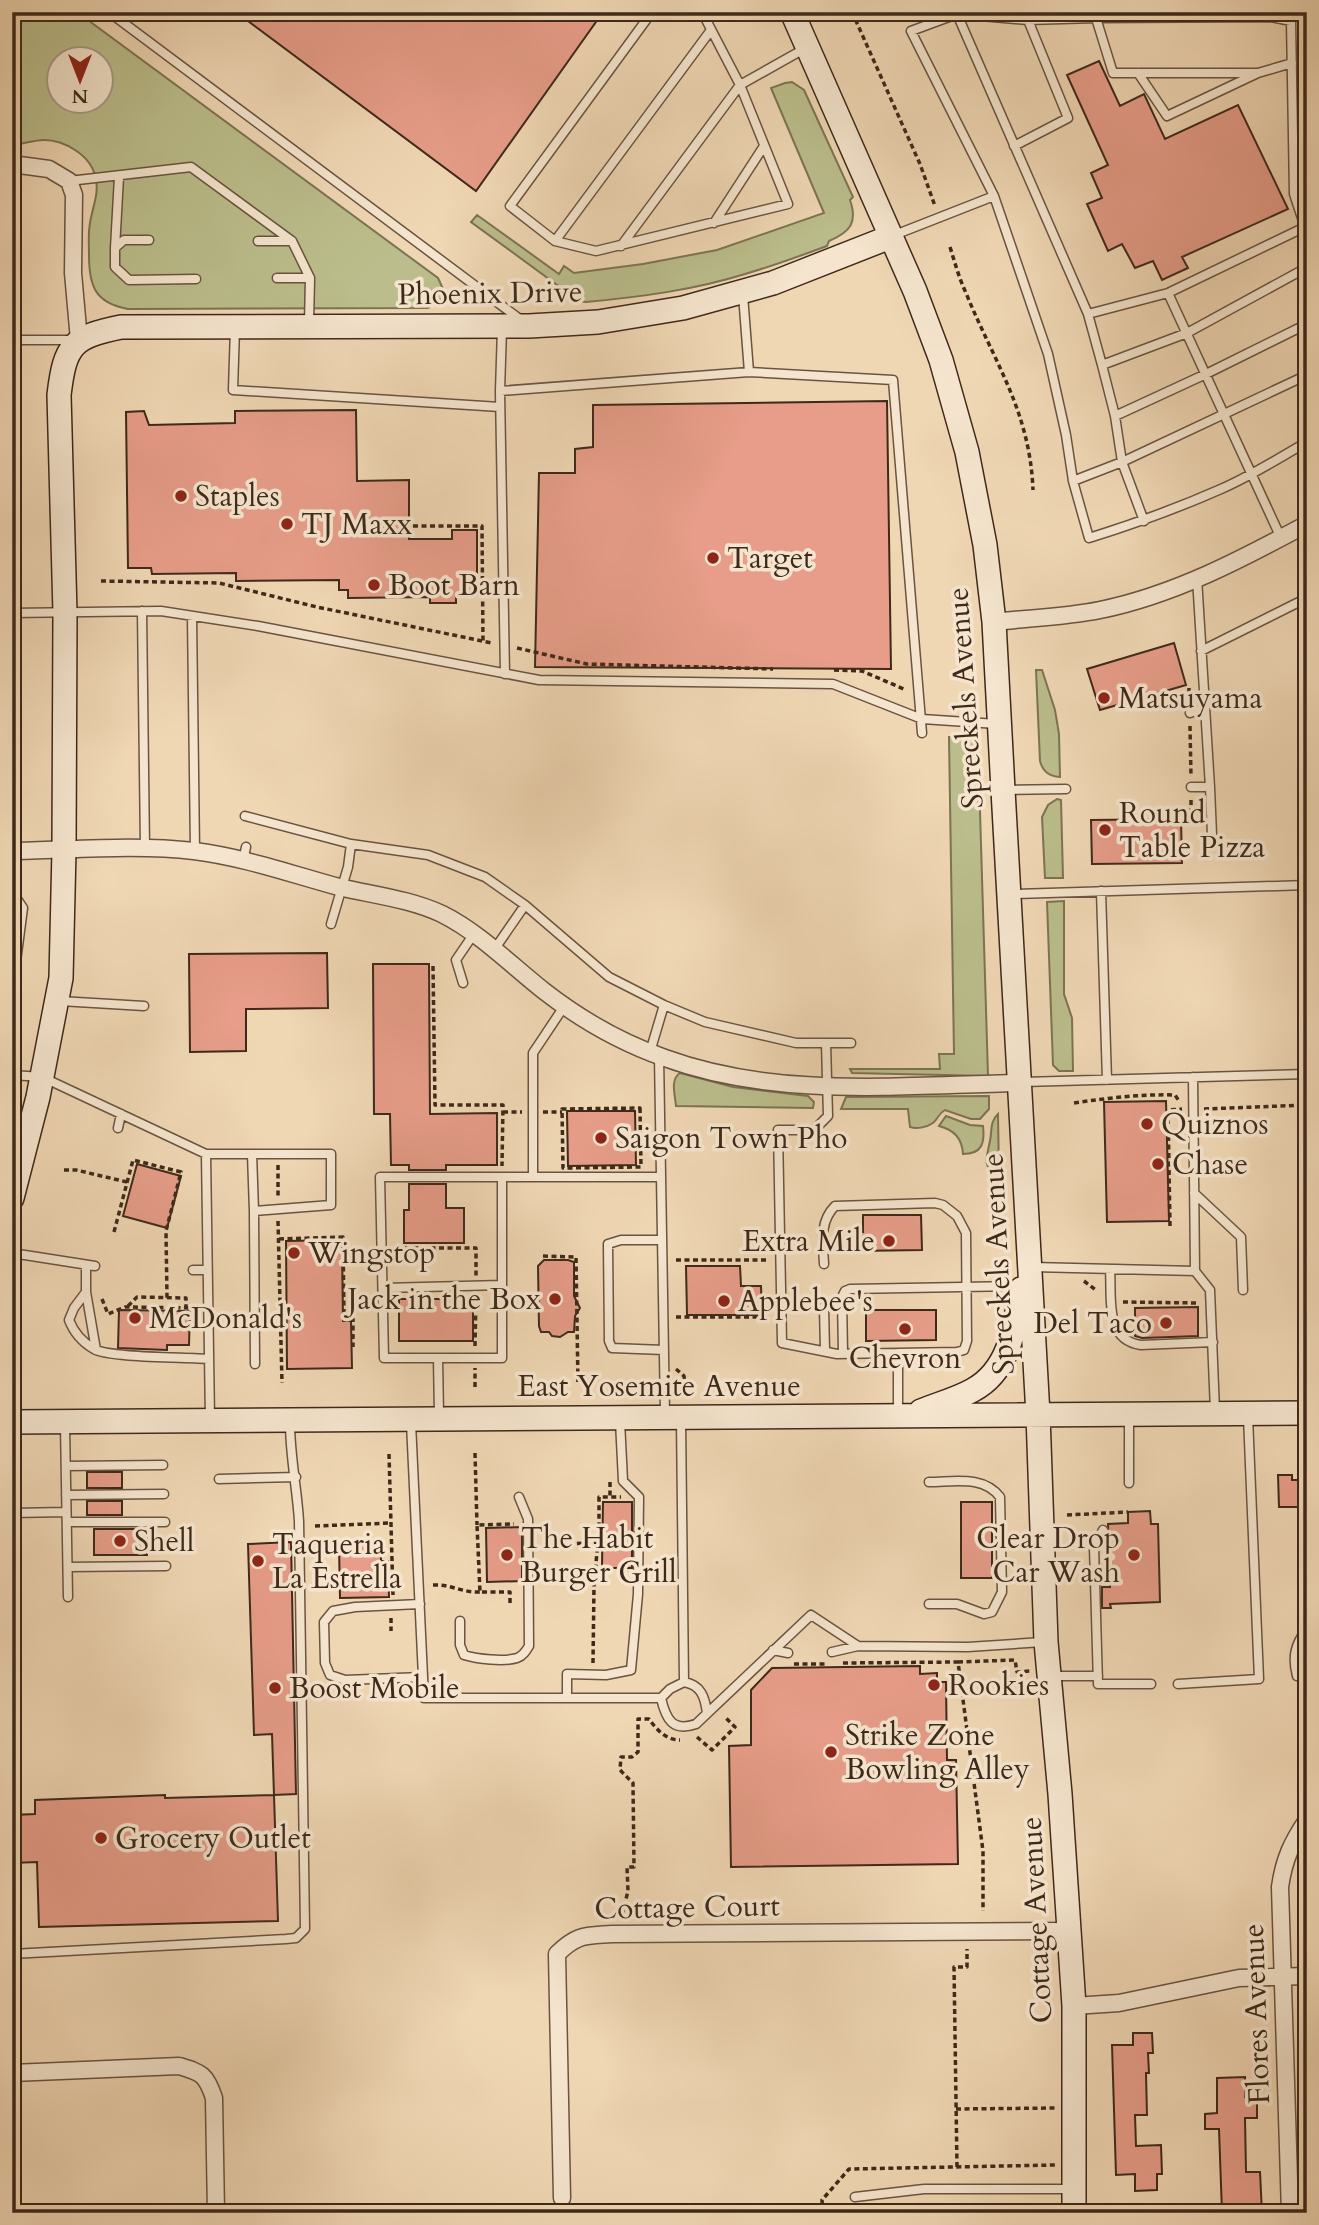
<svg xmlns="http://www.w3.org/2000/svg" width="1319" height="2225" viewBox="0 0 1319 2225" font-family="Cardo,serif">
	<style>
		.green { fill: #bbbe8c; stroke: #7c7453; stroke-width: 2; fill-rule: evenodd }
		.building { fill: #e79d89; stroke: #3e291a; stroke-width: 2 }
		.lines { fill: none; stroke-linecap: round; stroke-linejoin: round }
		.lane-casing { stroke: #6a5440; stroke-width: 11 }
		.street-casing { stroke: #6a5440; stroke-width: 19 }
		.secondary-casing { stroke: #3e291a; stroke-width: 26 }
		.path { stroke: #3e291a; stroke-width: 3.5; stroke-dasharray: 5 3.5; stroke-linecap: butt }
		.lane { stroke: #f5e5ce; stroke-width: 8 }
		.street { stroke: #f5e5ce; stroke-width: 16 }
		.secondary { stroke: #f5e5ce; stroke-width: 23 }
		.poi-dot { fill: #8f2418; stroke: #f5e5ce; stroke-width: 2.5 }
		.labels { text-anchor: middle; stroke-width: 7; stroke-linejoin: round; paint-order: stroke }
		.street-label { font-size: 30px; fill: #3e291a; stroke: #f5e5ce }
		.poi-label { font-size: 30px; fill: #3e291a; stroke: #f5e5ce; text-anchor: start }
	</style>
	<rect width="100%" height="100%" fill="#f0d7b4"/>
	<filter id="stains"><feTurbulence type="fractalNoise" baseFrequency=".00286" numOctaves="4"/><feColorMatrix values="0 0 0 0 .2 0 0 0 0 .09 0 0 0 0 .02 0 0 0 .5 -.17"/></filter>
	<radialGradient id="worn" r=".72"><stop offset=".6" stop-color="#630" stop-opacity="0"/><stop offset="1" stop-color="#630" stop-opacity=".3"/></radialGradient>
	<path class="green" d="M12,12H77L438,278L444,291L443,298L428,308L128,309C95,303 89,286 89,255C89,245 88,234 90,223C92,209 99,194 96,180C94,167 86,157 75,150C66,144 55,140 44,140C34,140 23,144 12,145ZM60,60H102V102H60Z
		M792,82L804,90L853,197L850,200C858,223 850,232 829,241L827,246C800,256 773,266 745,274C694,290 640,297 586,302L579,301L471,222L477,215L559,274L564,266L574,273L643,264L717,250L824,213L771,88L785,83Z
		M1036,670H1042L1043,673L1055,710L1059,734L1060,777C1049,776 1043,772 1040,761Z
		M949,737H975L978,745L988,1076L852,1073L850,1069H940L939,1054H954Z
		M1057,799L1061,800L1063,878H1045L1042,817L1048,805Z
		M1064,901V994L1072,1018L1073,1071H1059L1053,1065L1047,902Z
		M680,1073L733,1087L808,1096L814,1102L813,1108L676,1106C675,1095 670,1079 680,1073Z
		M989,1096V1109L980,1119H971L945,1110C938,1114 938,1119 933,1123C926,1128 916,1129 910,1127L908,1109H841L846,1097Z
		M998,1114L999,1176C981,1169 987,1156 990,1141C992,1131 990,1121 998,1114Z
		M946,1116L970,1125L983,1126C985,1143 982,1154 963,1154C962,1138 954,1130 939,1126Z"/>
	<path class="building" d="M236,12H603L476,191Z
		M1099,61L1120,106L1144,94L1165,139L1238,105L1288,209L1182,257L1188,268L1162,280L1153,261L1135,268L1122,244L1108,251L1087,204L1102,198L1091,173L1108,165L1067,75Z
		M887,401L891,669L535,667L539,473H575V449L593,447V405Z
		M356,410L357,481L409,480V539H452V530H477V595L456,596V603H430V597L348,598V590H339V580L236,581V573L152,574L151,568H128L126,412L144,411L149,425L235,423V411Z
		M1174,643L1186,685L1100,710L1087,669Z
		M1181,819L1182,863L1092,864L1091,820Z
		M327,953L328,1008L246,1009V1051L190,1052L189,954Z
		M373,964H429L430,1114L497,1113V1165H446V1170H409V1165H391L390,1114H374Z
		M1166,1101L1169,1221L1107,1222L1104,1102Z
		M567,1111H635L636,1165L568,1166Z
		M137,1164L181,1176L167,1228L123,1216Z
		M409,1184H446V1208H464V1243H404V1210H409Z
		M863,1215H921L922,1250L856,1251V1232H863Z
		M342,1240L343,1321H351L352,1368L287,1369L286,1241Z
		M544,1260H568L574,1262V1296L580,1308L575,1316L574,1332H568L560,1337L552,1336L549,1332H541L539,1326L538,1266Z
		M686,1266H740L741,1286H761L762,1315H687Z
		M399,1299H473V1341H399Z
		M1198,1307V1336L1142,1338L1135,1336V1308Z
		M119,1310L190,1311L189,1345H167V1350L118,1348Z
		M866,1310H936V1340L866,1341Z
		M87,1472H122V1488H87Z
		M1278,1475H1292V1480H1303L1304,1507H1279Z
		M87,1501H122V1515H87Z
		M603,1502H632V1568H602Z
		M961,1502H992V1578H961Z
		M1150,1511L1151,1524H1158L1160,1602L1110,1604L1111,1608H1102V1587H1110L1108,1524L1128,1523V1512Z
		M522,1527V1581L487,1582L486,1528Z
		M94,1529H147V1555H94Z
		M291,1542L296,1794L274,1795L272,1734L254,1735L248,1544Z
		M381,1543V1561H388L389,1597L340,1598L339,1544Z
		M920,1666V1674L937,1673V1682H946L947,1760H956L958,1864L731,1867L729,1746L751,1745V1690L772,1668Z
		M165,1795V1798L274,1795L278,1921L39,1927L37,1862L12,1863V1815L35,1814V1800Z
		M1133,2033H1152L1153,2053H1148L1149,2073H1146L1147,2115H1135L1136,2146L1161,2145L1162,2174H1157V2190L1135,2191V2174L1116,2175L1112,2045H1133Z
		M1245,2077V2097H1257V2118H1245L1246,2172H1260L1262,2213H1222L1219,2129H1205V2114L1217,2113V2078Z"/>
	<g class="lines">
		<g class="lane-casing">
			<path id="lane" d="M109,12L521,320
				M652,12L510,206L555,241L596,251L788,204L740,85L702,12
				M957,14L1028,20
				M1138,73L1167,116L1258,73H1113L1096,18L1271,17L1291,21L1294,194L1305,227
				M1258,73L1292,63
				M1014,146L1068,118L1028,20L1096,18
				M69,181L191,167L292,241L310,278L309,323
				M714,223L764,146
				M892,236L994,196
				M149,240H124L115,248V267L129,280L196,279
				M258,241H292
				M555,241L711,30
				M621,246L740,85L804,49
				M115,248L119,177
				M12,262V280
				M277,278H310
				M1168,293L1305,227L1307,311
				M743,295L749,372L893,380L922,733
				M1088,314L1102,365L1187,333L1306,268
				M235,328L233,390L500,407
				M502,329L500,391L749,372
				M12,340H72
				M1102,365L1115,416L1122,462L1144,521
				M500,391L505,674
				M1115,416L1206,374L1307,324
				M1073,481L1122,462L1307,375
				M1281,538L1168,293L1088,314L957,14L911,31L994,196L1048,354L1066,435L1073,481L1089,538C1134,524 1178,508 1221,489C1251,476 1279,458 1307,442
				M142,611L145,849
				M12,613L161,611L258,626L539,680L833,684L922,719L997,724
				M192,616L195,851
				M1201,651L1307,598
				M1190,713L1205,708
				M1191,787H1210L1197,578
				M1210,787L1212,835
				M1006,790L1066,789
				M245,816L351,844
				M243,862L246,847
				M1101,891L1107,1080
				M1012,894L1307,885
				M12,897L17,899L23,908L12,992
				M331,924L348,867L351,844L428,855L485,877L525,905
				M494,950L525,905L609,977L664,1005L705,1022L796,1043H851
				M463,983L456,960L473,935
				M60,1001L144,1006
				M565,1005L533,1053V1177H661
				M826,1043L828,1116L814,1130H778L782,1343L837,1354L898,1353V1413
				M650,1052L664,1005
				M659,1056L665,1415
				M12,1075L42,1077L206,1154L210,1420
				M1193,1077L1195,1271L1210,1290L1215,1411
				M1023,1082L1307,1074
				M118,1128L121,1114
				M206,1154H331V1205L254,1211L255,1364
				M252,1154L254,1211
				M1194,1193L1241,1237L1243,1290
				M662,1240H621L608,1244L609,1341L612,1348L664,1350
				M12,1253L95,1266
				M824,1264C823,1243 819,1222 835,1206L935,1203L943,1205L957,1216L966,1233L967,1341L964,1350L957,1352L898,1353
				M86,1265V1292L74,1308L69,1320C74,1333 82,1342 94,1349C109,1358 186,1357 209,1359
				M1033,1267L1195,1271
				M1110,1269C1112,1298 1104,1340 1141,1345L1213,1342
				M193,1270H207
				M383,1288L502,1285
				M86,1292L96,1350
				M824,1307L825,1351
				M843,1354L842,1297L845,1291L850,1289L1018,1286
				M438,1358H502V1177
				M439,1416L438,1358H384L380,1177H533
				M1129,1416V1483
				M411,1423L424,1698H661C666,1720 673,1732 696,1724L811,1615L858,1646L968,1647L1043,1642
				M65,1425L68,1597
				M66,1466L163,1465
				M219,1479L296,1477
				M929,1482C954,1482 983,1475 1000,1497L1002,1592L992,1612L984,1614L957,1604H929
				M66,1495L164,1494
				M12,1513L66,1512
				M67,1522H165
				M1103,1530L1094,1547L1098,1684H1151
				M68,1567L166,1566
				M420,1604L355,1607L333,1611L324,1622L325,1663L330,1675L345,1680L423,1677
				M460,1621V1645L464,1655C477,1659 504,1662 517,1658C523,1656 526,1651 529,1646L528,1519L519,1497
				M773,1650L788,1653
				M832,1652L858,1646
				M1052,1676H1098
				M1297,1676C1292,1657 1295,1644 1307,1629
				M684,1682C701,1685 705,1697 707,1713
				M1178,1684L1259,1679L1248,1417
				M567,1698V1674L606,1675L631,1670L638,1594L639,1497L623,1481L620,1421
				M661,1698L670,1689L684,1682L681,1420
				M12,1954L286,1939L296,1938L305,1929L299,1521C297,1488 290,1456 290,1423
				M855,2197L924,2189H1073"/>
		</g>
		<g class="street-casing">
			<path id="street" d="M12,164L49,169L69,181L74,195L73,273L79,340
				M994,622C1029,618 1066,617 1100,610C1174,595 1242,559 1307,524
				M12,851C70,850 137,844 194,851C243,857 291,874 339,887C373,895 410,899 442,914C480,933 511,965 544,991C580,1019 622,1043 665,1058C777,1099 902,1085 1019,1083
				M1074,2006L1119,2003L1239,1978L1307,1976
				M12,2073L179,2066C202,2073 206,2074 214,2098L216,2213
				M562,2198L557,1954C577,1934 585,1936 612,1934L1069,1931
				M1290,2213L1280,1887C1284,1859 1292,1842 1307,1820"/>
		</g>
		<g class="secondary-casing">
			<path id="secondary" d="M792,12L915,291L941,360L967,452L985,545L994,622L1003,790L1038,1415L1046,1642L1060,1794L1074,2006V2213
				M12,1198L38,1097L61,978L64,850L65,613L59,395C65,345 72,337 121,327L529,326L598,322L683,308L773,283L890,237
				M921,1411C938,1404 957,1399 973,1390C1010,1370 1015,1326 1021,1289
				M12,1422L1307,1413"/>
		</g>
		<path class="path" d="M852,12L920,164L935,206
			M950,247C955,263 959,278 966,293C994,362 1030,411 1033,490
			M413,526H482L483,641
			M101,581L219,583L317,607L492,643
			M517,648L587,664L773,669
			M834,670L862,671L906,690
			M1189,688V700
			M1190,726L1191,777
			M1183,814H1191V799
			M433,966L435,1105H503L502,1166
			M1074,1103C1108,1098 1141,1094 1175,1095L1179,1101
			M640,1108L641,1167L563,1168L562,1109Z
			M1204,1109L1307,1105
			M503,1112H522
			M543,1112H562
			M278,1165V1199
			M64,1170H76L127,1182
			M278,1221L282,1383
			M1170,1226L1168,1110L1182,1109
			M114,1232L133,1160L181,1172L166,1231L167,1298
			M279,1239L343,1237L344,1319H353V1347
			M405,1248H476V1276
			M543,1256L576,1257L578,1385
			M676,1260H769
			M1084,1281L1097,1291
			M102,1299L108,1314L125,1307L196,1308V1311
			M1123,1302L1198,1303
			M128,1306L137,1297L186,1298V1308
			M676,1317H769
			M475,1346L476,1298
			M676,1369L684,1376L685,1384
			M475,1387V1368
			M475,1453L477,1525
			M389,1454L393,1595
			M610,1482V1497
			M1067,1515L1128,1512
			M315,1526L391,1523
			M543,1546L598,1542
			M433,1585C450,1584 463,1593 480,1592
			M510,1603V1592H480L477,1525L514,1524
			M391,1618V1631
			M958,1662L1015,1660L1017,1672L1030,1671
			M593,1663L594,1585L599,1530V1497H621
			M843,1663L958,1662L983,1851V1911
			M794,1664H828
			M697,1737L712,1750L735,1727L724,1716
			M622,1915L628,1891L627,1867H634L633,1783L620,1770L621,1757H632L638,1752V1719H649C657,1730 666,1740 680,1740
			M956,2109L1057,2108
			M957,2167L954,1967H967V1949
			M823,2213L822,2200L849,2169L1055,2165"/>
		<use href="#lane" class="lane"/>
		<use href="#street" class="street"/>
		<use href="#secondary" class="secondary"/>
	</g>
	<g class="poi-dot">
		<circle cx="181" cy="496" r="7"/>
		<circle cx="287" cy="524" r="7"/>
		<circle cx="713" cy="558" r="7"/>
		<circle cx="374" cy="585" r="7"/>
		<circle cx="1104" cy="698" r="7"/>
		<circle cx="1105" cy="830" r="7"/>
		<circle cx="1147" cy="1124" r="7"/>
		<circle cx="601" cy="1138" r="7"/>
		<circle cx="1158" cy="1164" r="7"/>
		<circle cx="889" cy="1241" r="7"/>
		<circle cx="294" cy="1253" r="7"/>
		<circle cx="555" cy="1299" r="7"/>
		<circle cx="724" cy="1301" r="7"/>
		<circle cx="135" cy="1318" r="7"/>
		<circle cx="1166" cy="1323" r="7"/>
		<circle cx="905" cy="1329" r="7"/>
		<circle cx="120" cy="1541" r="7"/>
		<circle cx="507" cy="1555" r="7"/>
		<circle cx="1134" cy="1555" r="7"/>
		<circle cx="258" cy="1561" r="7"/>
		<circle cx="934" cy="1685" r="7"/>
		<circle cx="275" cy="1688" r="7"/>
		<circle cx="831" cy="1752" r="7"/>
		<circle cx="101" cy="1838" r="7"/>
	</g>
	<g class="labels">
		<g class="street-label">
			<text transform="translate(490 293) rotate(-1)" y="10">Phoenix Drive</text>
			<text transform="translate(965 698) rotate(-94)" y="10">Spreckels Avenue</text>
			<text transform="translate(998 1264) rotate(-93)" y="10">Spreckels Avenue</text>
			<text x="659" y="1396">East Yosemite Avenue</text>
			<text transform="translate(687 1907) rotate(-1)" y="10">Cottage Court</text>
			<text transform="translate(1036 1920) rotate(-93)" y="10">Cottage Avenue</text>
			<text transform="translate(1256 2014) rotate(-92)" y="10">Flores Avenue</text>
		</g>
		<g class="poi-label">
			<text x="195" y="506">Staples</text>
			<text x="301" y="534">TJ Maxx</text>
			<text x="727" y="568">Target</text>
			<text x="388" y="595">Boot Barn</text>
			<text x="1118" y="708">Matsuyama</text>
			<text x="1119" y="823">Round<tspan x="1119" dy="34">Table Pizza</tspan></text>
			<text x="1161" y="1134">Quiznos</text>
			<text x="615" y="1148">Saigon Town Pho</text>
			<text x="1172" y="1174">Chase</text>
			<text x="875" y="1251" text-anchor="end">Extra Mile</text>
			<text x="308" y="1263">Wingstop</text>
			<text x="541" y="1309" text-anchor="end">Jack in the Box</text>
			<text x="738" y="1311">Applebee's</text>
			<text x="149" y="1328">McDonald's</text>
			<text x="1152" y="1333" text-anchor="end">Del Taco</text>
			<text x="905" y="1368" text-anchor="middle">Chevron</text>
			<text x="521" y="1548">The Habit<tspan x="521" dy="34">Burger Grill</tspan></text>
			<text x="1120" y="1548" text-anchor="end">Clear Drop<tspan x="1120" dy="34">Car Wash</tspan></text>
			<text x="134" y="1551">Shell</text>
			<text x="272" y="1554">Taqueria<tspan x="272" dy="34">La Estrella</tspan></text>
			<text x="948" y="1695">Rookies</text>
			<text x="289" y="1698">Boost Mobile</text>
			<text x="845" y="1745">Strike Zone<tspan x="845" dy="34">Bowling Alley</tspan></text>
			<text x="115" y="1848">Grocery Outlet</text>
		</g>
	</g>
	<rect width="1319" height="2225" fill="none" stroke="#f0d7b4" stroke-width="42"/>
	<rect x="14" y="14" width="1291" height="2197" fill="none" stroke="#3e291a" stroke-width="3.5"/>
	<rect x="21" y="21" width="1277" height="2183" fill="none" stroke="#3e291a" stroke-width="2"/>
	<g transform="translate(80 80) rotate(180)"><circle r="33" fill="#f5e5ce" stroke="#ac9a86" stroke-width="2"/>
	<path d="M0-5L12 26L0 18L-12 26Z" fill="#8f2418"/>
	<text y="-10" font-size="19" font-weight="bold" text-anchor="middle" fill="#3e291a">N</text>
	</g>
	<rect width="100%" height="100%" filter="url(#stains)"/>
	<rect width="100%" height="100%" fill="url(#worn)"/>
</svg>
